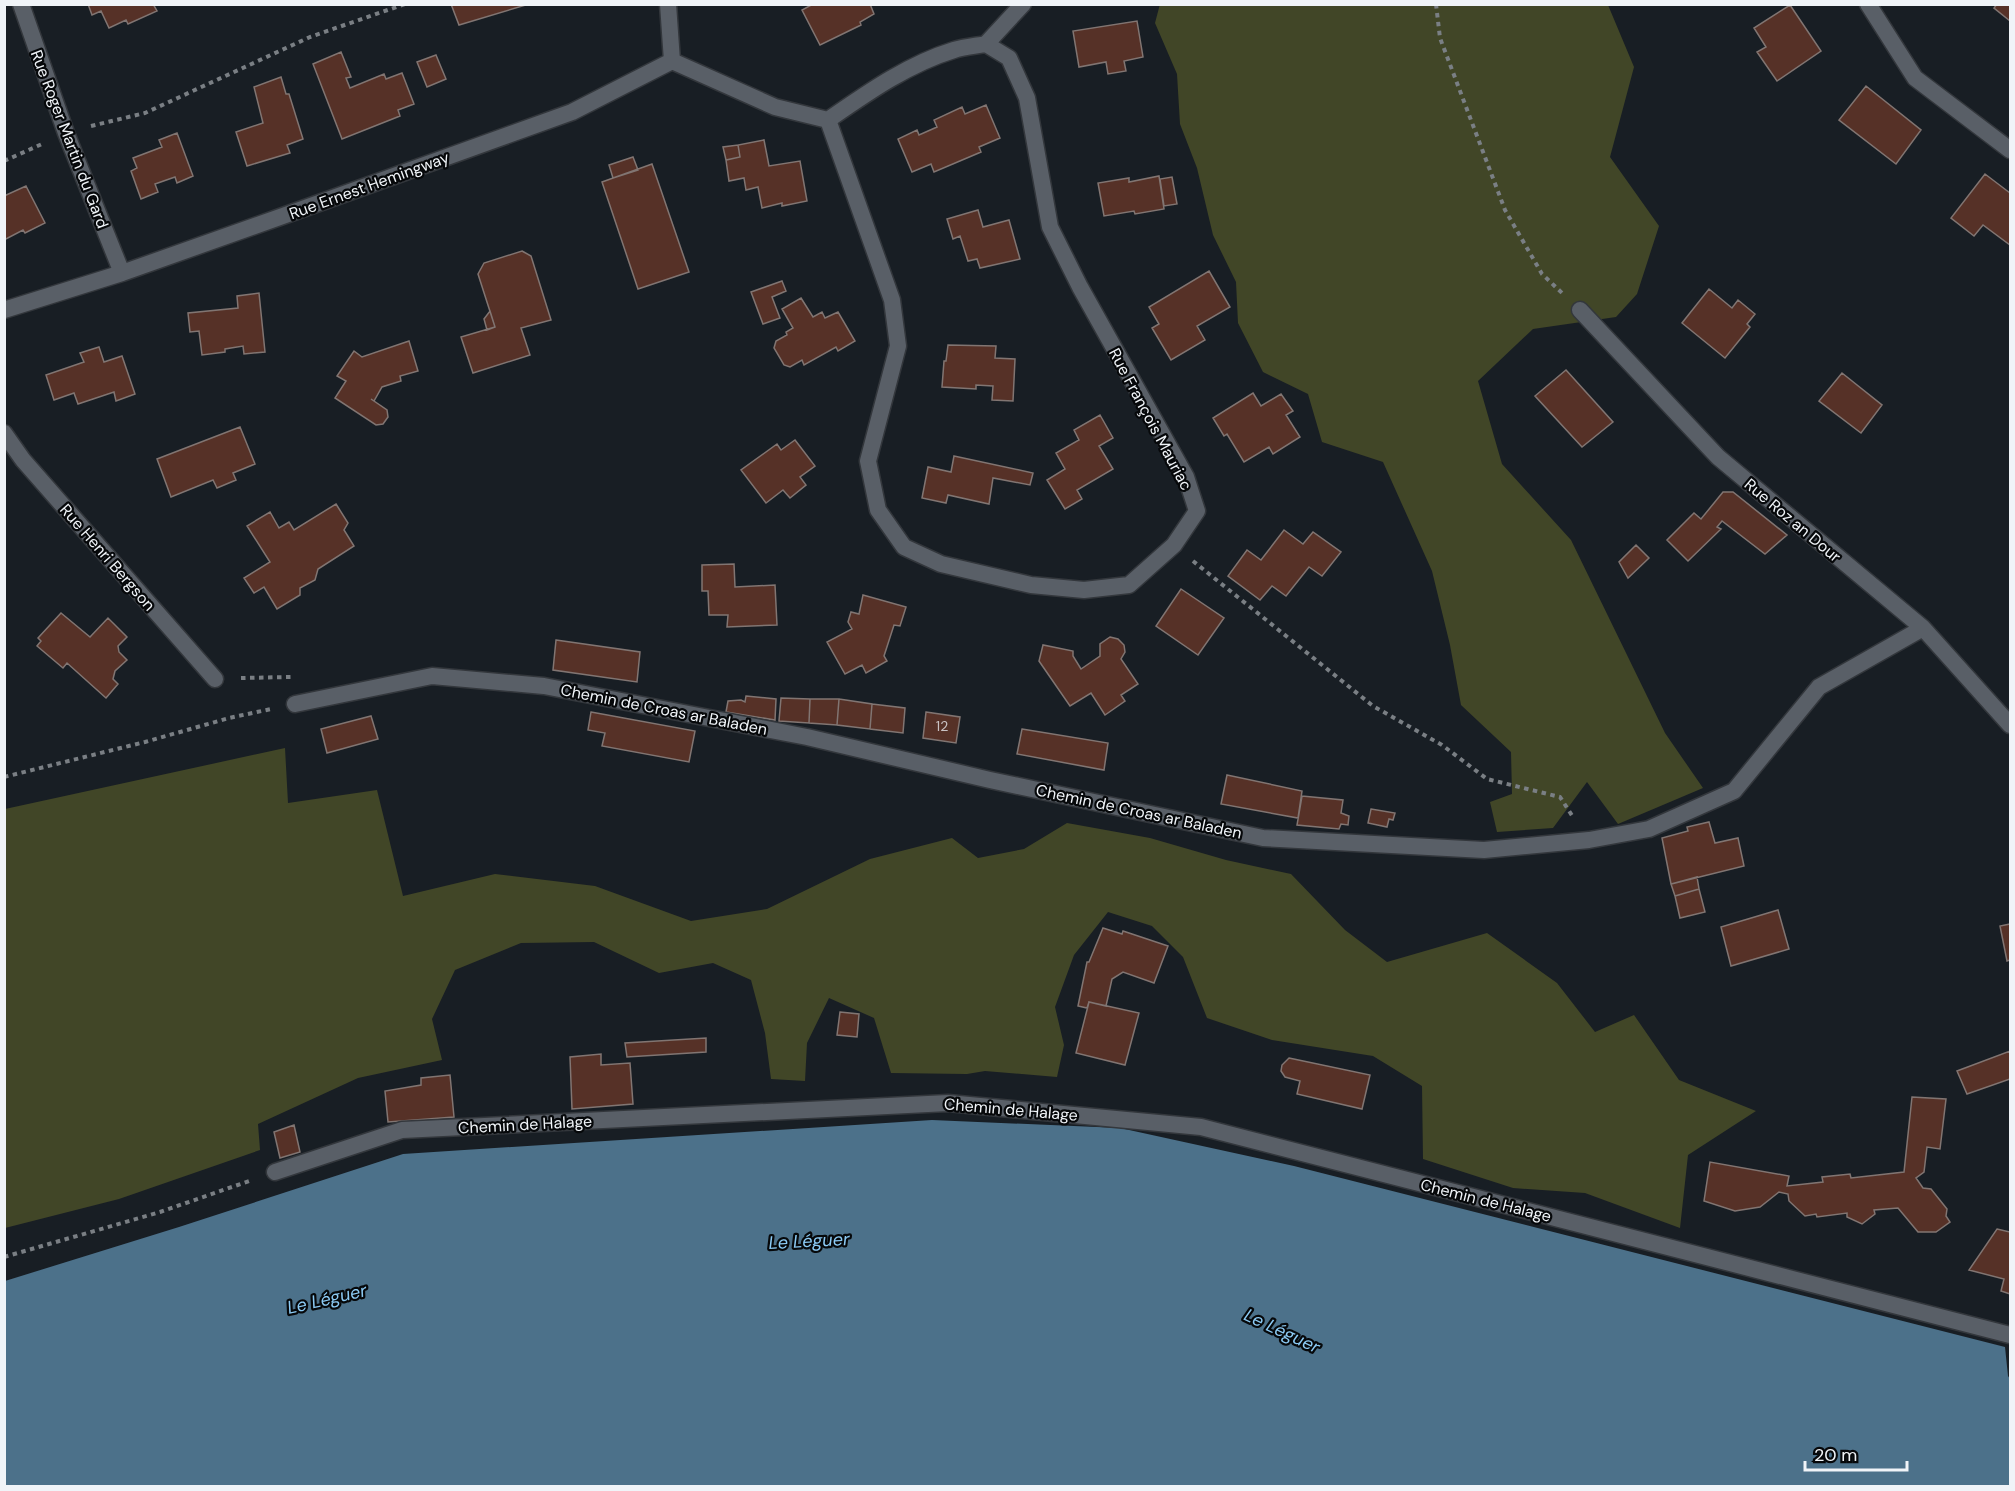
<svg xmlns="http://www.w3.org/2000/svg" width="2015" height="1491" viewBox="0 0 2015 1491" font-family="'DM Sans',sans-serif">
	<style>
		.green { fill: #414627 }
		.water { fill: #4c718a }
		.building { fill: #563127; stroke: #817572; stroke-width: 1.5 }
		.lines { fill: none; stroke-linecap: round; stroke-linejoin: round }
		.minor-casing { stroke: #33373c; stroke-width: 19 }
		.path { stroke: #7a7f84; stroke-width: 4; stroke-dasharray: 4.5 4.5; stroke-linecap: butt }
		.minor { stroke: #595f67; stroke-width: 16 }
		.labels { text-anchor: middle; stroke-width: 4.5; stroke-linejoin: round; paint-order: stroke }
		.number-label { font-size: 14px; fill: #cac3c4 }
		.street-label { font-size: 16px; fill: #f0f4f8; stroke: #06080a }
		.water-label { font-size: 18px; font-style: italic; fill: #8ccbf5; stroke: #06080a }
	</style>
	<rect width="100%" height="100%" fill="#181e24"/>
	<path class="green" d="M1160,4L1608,5L1634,67L1610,157L1659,226L1637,294L1616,317L1533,329L1478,381L1502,464L1571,540L1665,733L1703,788L1618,824L1587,782L1553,828L1497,832L1490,802L1512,794L1511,752L1461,705L1450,645L1432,571L1383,462L1322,442L1308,394L1263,372L1238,323L1236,282L1213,235L1197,168L1180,124L1177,74L1155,23Z
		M285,748L288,803L377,790L403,896L495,874L595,886L691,921L767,909L870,859L952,838L978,858L1024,849L1067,823L1150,838L1226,860L1291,874L1345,930L1387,962L1487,933L1557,983L1595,1032L1634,1015L1679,1080L1756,1111L1688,1155L1680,1228L1585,1193L1513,1188L1423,1159L1422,1086L1373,1056L1272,1040L1207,1018L1183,957L1152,926L1108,912L1074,955L1055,1007L1064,1045L1057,1077L985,1071L967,1074L891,1073L874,1018L829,998L807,1043L805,1081L771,1079L765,1033L751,980L713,963L659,973L594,942L521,943L455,970L432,1019L442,1060L358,1078L258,1124L260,1150L119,1199L5,1228V809Z"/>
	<path class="water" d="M932,1120L1120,1128L1294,1166L2005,1347L2008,1376L2010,1379V1486H5V1281L179,1227L403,1154Z"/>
	<path class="building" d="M88,4H153L157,11L128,24L126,20L109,28L101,11L92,15Z
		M451,4H529L459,25Z
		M813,4H870L874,14L860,22L861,25L820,45L802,10Z
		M1997,4H2010V21L1994,8Z
		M1790,5L1821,51L1777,81L1757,52L1766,47L1754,28Z
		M1137,21L1143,57L1124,61L1126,71L1108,74L1106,62L1079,67L1073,31Z
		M341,52L351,77L346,78L350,88L384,74L386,79L402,73L414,104L398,110L400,116L342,139L313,64Z
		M436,55L446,79L427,87L417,62Z
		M281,77L286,94H289L303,139L287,145L290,153L247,166L236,132L263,123L254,87Z
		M1866,86L1921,130L1896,164L1839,120Z
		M986,105L1000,138L979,147L981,152L934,172L931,164L912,172L898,139L917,130L919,135L937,127L934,120L962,107L965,114Z
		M177,133L193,176L177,183L175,177L155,184L158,192L141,199L131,171L137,168L133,158L162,147L159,140Z
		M764,140L769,166L800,161L807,201L782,206V203L762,208L758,187L746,190L744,178L729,181L726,160L740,157L738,145Z
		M738,145L740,157L726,160L723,147Z
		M633,157L638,170L613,178L609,165Z
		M652,164L689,272L638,289L602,182Z
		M1985,174L2010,193V245L1983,225L1974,236L1951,218Z
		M1159,176L1164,209L1135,214L1134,211L1104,216L1098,183L1129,178V182Z
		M1172,177L1177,204L1164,206L1160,179Z
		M26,186L45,223L25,233L23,230L4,240V196Z
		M978,210L983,227L1009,220L1020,259L980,268L977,259L968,261L960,236L953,239L947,219Z
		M522,251L531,256L551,320L521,328L530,355L473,373L461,337L495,327L478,274L484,263Z
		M1209,271L1230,307L1197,326L1205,340L1171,360L1152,328L1159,324L1149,307Z
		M782,281L786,291L772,297L780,318L763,324L751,292Z
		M1709,289L1732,308L1738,300L1755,314L1747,324L1750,327L1725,358L1682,323Z
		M259,293L265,352L244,354L243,346L225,349V352L202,355L199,331L190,332L188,313L238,308L237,296Z
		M801,298L813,317L822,312L825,318L838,312L855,341L838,351L836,347L804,365L802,360L790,367L784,365L774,348L776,341L787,335L786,332L793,328L782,309Z
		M490,311L495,327L487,330L484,319Z
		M409,341L418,371L400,376L401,381L382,387L374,401L371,399L387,410L388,417L383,424L376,425L335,398L346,381L337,376L354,351L362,357Z
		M948,345L996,346L995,358L1015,359L1013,401L992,400L993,386L976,385V389L942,387L944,361H946Z
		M99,347L104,362L122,356L135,394L116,401L114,392L78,404L74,393L54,400L46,375L84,362L80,353Z
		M1566,370L1613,422L1582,447L1535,396Z
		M1842,373L1882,405L1861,433L1819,401Z
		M1253,393L1261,406L1281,394L1293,411L1286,415L1300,437L1273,454L1269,447L1244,462L1227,434L1224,436L1213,418Z
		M1100,415L1113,438L1099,446L1113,469L1077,490L1082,499L1065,509L1047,480L1065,469L1056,453L1079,440L1074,430Z
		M240,427L255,464L233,473L236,480L217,488L213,480L171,497L157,459Z
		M795,440L815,466L800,477L806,485L790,498L783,490L766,503L741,470L777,444L781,450Z
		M954,456L1033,473L1030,485L993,478L989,504L948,495L946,503L922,498L928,467L951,472Z
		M1723,492H1733L1787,535L1765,554L1722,521L1717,527L1721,529L1688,561L1667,540L1694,513L1701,519Z
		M336,504L348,523L344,530L354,546L318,569L315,580L300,588V595L277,609L264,587L254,593L244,578L270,562L247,526L270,512L279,528L289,522L294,530Z
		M1284,530L1303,544L1313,532L1341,552L1322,576L1309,567L1286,596L1272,586L1260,600L1228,576L1247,550L1261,560Z
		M1636,545L1649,558L1628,578L1619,562Z
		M734,564L735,587L775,585L777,625L727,627L728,615H709L708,591H702V565Z
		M1181,589L1224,618L1198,655L1156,626Z
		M863,595L906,607L900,626L894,625L884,656L887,661L866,673L862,665L845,674L827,642L852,629L848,622L851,612L859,614Z
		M61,613L90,637L108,618L127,637L118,646L119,652L127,660L115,671L113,679L118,684L106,698L67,663L63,668L37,646L41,641L38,638Z
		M1110,637L1118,639L1124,645L1125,652L1121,659L1138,684L1121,695L1125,701L1105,715L1091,693L1070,706L1039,661L1043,645L1073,651V656L1081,669L1100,656V644Z
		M556,640L640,652L637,682L553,670Z
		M746,696L776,699L775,720L726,712L728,701L741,700L745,702Z
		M781,698L810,699L809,723L779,721Z
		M810,699H839L837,725L809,723Z
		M839,699L872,704L870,729L837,725Z
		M872,704L905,708L903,733L870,729Z
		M591,712L695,731L689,762L602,746L605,733L588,730Z
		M926,712L960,717L956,743L923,738Z
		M371,716L378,739L327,753L321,729Z
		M1022,729L1108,743L1104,770L1017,754Z
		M1227,775L1302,791L1298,818L1221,804Z
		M1302,796L1343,800L1341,813L1349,816L1348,825L1341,824L1339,829L1297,825Z
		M1371,809L1395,813L1393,820L1389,819L1387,827L1368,823Z
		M1709,822L1715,843L1738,838L1744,866L1671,884L1662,838L1688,831L1687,827Z
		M1697,877L1699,889L1675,896L1671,884Z
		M1699,889L1705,912L1680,918L1675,896Z
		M1778,910L1789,949L1731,966L1721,927Z
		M2010,924V960L2007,961L2000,926Z
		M1103,928L1122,934L1123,931L1168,946L1154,983L1123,972L1112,979L1106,1006L1089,1002L1087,1008L1078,1006L1087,962H1089Z
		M1089,1002L1139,1013L1125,1065L1076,1053Z
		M840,1012L859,1014L857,1037L837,1035Z
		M706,1038V1052L627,1057L625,1043Z
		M2010,1051V1079L1967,1094L1957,1071Z
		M601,1054V1065L630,1063L633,1104L572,1109L570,1057Z
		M1289,1058L1370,1075L1362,1109L1297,1094L1300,1081L1285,1077L1281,1071L1282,1065Z
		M450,1075L454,1117L388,1122L385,1091L421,1085V1078Z
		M1912,1097L1946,1099L1940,1149L1927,1147L1924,1172L1916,1178L1923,1188L1931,1189L1947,1209L1946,1216L1950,1222L1936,1232H1918L1898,1208L1874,1210L1875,1214L1862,1224L1847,1217V1213L1817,1217L1816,1214L1805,1216L1789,1201L1788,1194L1779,1192L1760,1207L1735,1211L1704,1201L1710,1162L1789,1176L1787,1186L1823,1182L1822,1177L1850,1174L1851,1178L1904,1172Z
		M294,1125L300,1152L280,1158L274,1132Z
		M1997,1229L2010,1232V1294L2001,1291L2004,1279L1969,1270Z"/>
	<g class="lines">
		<g class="minor-casing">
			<path id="minor" d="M21,4L66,133L122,273
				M1868,4L1915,78L2010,150
				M986,44L1023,4
				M672,61L775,107L828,120L892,300L898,346L868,461L878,510L904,547L941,564L1031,585L1084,590L1129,585L1174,545L1197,511L1186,477L1080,287L1050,227L1027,98L1009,58L986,44C975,46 964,47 954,50C908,64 867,93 828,120
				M4,310L122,273L280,217L572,112L672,61L668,4
				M1580,310L1718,457L1923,628L2010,725
				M4,433L23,460L215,679
				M295,704L432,676L544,686L807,737L990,780L1263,838L1484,850L1589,840L1649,829L1734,791L1819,687L1923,628
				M275,1172L402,1130L948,1103L1201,1127L2010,1335"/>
		</g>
		<path class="path" d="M1436,4L1440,38L1505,210L1542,274L1562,293
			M91,126L145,113L310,37L405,4
			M4,161L42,144
			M1193,561L1373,706L1442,745L1487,779L1560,797L1573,817
			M241,678L291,677
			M4,777L145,742L229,718L271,709
			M4,1257L160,1212L252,1180"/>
		<use href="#minor" class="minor"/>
	</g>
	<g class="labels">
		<g class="number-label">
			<text x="942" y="731">12</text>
		</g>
		<g class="street-label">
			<text transform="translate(70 139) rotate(69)" y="6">Rue Roger Martin du Gard</text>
			<text transform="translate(369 185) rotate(-20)" y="6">Rue Ernest Hemingway</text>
			<text transform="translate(1151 419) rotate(62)" y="6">Rue François Mauriac</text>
			<text transform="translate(1793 520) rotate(40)" y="6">Rue Roz an Dour</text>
			<text transform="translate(108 557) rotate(49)" y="6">Rue Henri Bergson</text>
			<text transform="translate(664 709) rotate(11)" y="6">Chemin de Croas ar Baladen</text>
			<text transform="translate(1139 811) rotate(12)" y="6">Chemin de Croas ar Baladen</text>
			<text transform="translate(1011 1109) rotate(5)" y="6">Chemin de Halage</text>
			<text transform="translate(525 1124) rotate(-3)" y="6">Chemin de Halage</text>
			<text transform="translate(1486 1200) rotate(14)" y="6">Chemin de Halage</text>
		</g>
		<g class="water-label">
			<text transform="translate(809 1241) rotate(-3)" y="6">Le Léguer</text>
			<text transform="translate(327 1299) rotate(-13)" y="6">Le Léguer</text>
			<text transform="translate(1282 1331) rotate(25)" y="6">Le Léguer</text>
		</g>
	</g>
	<rect width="2015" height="1491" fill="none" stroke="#f0f4f8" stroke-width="12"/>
	<path d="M1805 1461v9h102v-9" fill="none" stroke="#f0f4f8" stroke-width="3"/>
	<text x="1814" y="1461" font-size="18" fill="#f0f4f8" stroke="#06080a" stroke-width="4.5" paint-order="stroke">20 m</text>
</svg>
